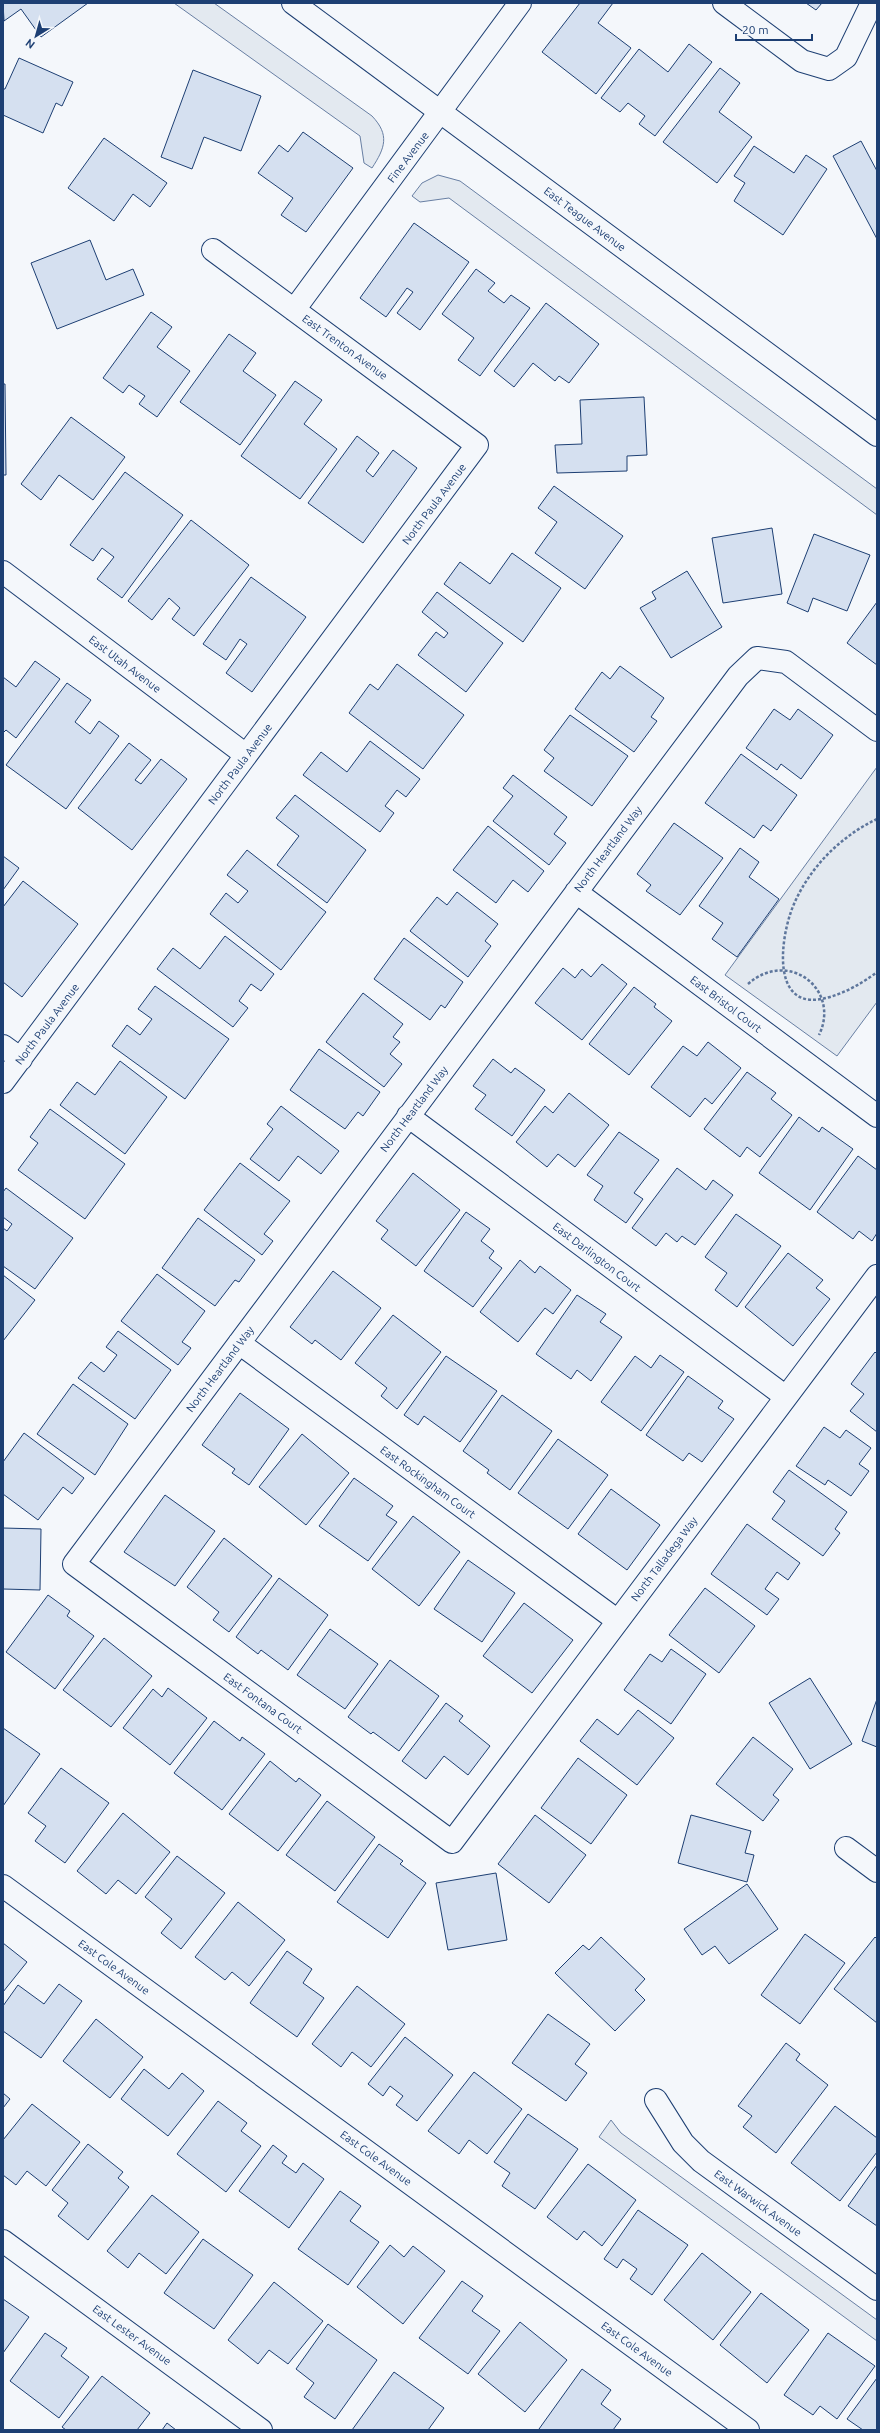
<svg xmlns="http://www.w3.org/2000/svg" width="880" height="2433" viewBox="0 0 880 2433" font-family="Ubuntu,sans-serif">
	<style>
		.green { fill: #e3e9f0; stroke: #687fa3 }
		.building { fill: #d5e0f0; stroke: #1d3f73 }
		.lines { fill: none; stroke-linecap: round; stroke-linejoin: round }
		.minor-casing { stroke: #1d3f73; stroke-width: 24 }
		.tertiary-casing { stroke: #1d3f73; stroke-width: 24 }
		.path { stroke: #5e769c; stroke-width: 2.5; stroke-dasharray: 3 2; stroke-linecap: butt }
		.minor { stroke: #f4f7fb; stroke-width: 22 }
		.tertiary { stroke: #f4f7fb; stroke-width: 22 }
		.labels { text-anchor: middle; stroke-width: 3; stroke-linejoin: round; paint-order: stroke }
		.street-label { font-size: 11px; fill: #1d3f73; stroke: #f4f7fb }
	</style>
	<rect width="100%" height="100%" fill="#f4f7fb"/>
	<path class="green" d="M174,3H214L372,116C390,135 385,148 372,168L364,163L360,136Z
		M438,175L460,181L877,489V515L449,198L420,202L412,196L422,183Z
		M877,767V1002L837,1056L725,975Z
		M611,2120L621,2133L877,2320V2341L599,2137Z"/>
	<path class="building" d="M3,3H88L41,37L21,9L4,21Z
		M580,3H613L598,23L631,48L596,94L542,52Z
		M806,3H822L816,10Z
		M689,44L712,62L655,136L639,124L645,116L628,103L620,112L601,98L639,49L668,72Z
		M19,58L73,82L62,106L56,103L43,133L3,115V89H5Z
		M720,68L740,83L719,112L752,137L717,183L663,142Z
		M193,70L261,96L241,151L204,137L192,169L161,157Z
		M303,132L353,168L306,232L281,215L293,198L258,173L279,145L288,152Z
		M104,138L167,183L150,207L133,194L114,221L68,188Z
		M861,141L877,171V239L833,156Z
		M754,146L794,173L806,155L827,169L783,235L734,201L745,183L734,176Z
		M414,223L469,262L420,330L397,313L413,292L407,288L386,317L360,298Z
		M90,240L106,280L133,269L144,295L57,329L31,263Z
		M476,269L495,283L488,291L504,303L511,295L530,308L480,376L458,360L474,338L442,314Z
		M546,303L599,344L569,383L559,376L555,381L533,363L514,387L494,371Z
		M151,312L172,327L157,347L190,371L157,417L139,404L145,396L129,385L123,393L103,378Z
		M229,334L256,353L243,371L276,395L240,445L180,402Z
		M295,381L322,400L304,424L337,449L300,499L241,456Z
		M3,384H5L6,475H3Z
		M644,397L647,455L627,456V471L557,473L555,445L582,444L580,400Z
		M71,417L125,457L93,500L59,475L41,500L21,484Z
		M357,436L379,453L366,471L373,477L393,450L417,468L363,543L308,503Z
		M125,472L183,515L122,598L97,579L114,557L102,548L93,561L70,545Z
		M554,486L623,536L585,589L535,553L557,522L538,508Z
		M191,520L249,565L194,636L172,619L180,608L169,598L152,620L128,601Z
		M772,528L782,594L723,603L712,538Z
		M814,534L870,555L847,611L813,598L808,612L787,603Z
		M512,553L561,588L523,642L444,584L460,562L490,584Z
		M687,571L722,627L671,658L640,608L656,599L652,592Z
		M251,577L306,617L252,692L226,673L247,644L240,639L226,660L203,644Z
		M437,592L503,643L466,692L418,655L436,632L444,638L448,633L422,612Z
		M877,602V665L847,643Z
		M35,661L60,679L16,738L6,730L3,733V677L16,687Z
		M397,664L464,715L423,769L349,713L370,684L378,690Z
		M620,666L664,698L651,717L657,721L634,752L575,709L602,672L610,679Z
		M67,683L91,700L75,722L90,734L99,721L119,736L66,809L6,765Z
		M774,709L790,720L798,709L833,735L801,779L781,764L777,770L746,748Z
		M570,715L628,756L592,806L544,771L554,758L544,750Z
		M370,741L420,779L406,797L397,790L385,806L394,813L380,832L303,775L321,752L347,772Z
		M129,743L151,760L135,780L141,784L161,759L187,779L132,850L78,808Z
		M741,754L797,795L771,831L763,825L754,838L705,803Z
		M513,775L567,817L554,834L566,843L549,865L493,821L513,796L503,788Z
		M295,795L366,850L327,903L277,865L299,836L276,818Z
		M674,823L723,858L680,915L646,891L651,885L637,874Z
		M488,826L544,871L528,892L513,880L496,903L453,870Z
		M740,848L759,862L749,877L779,899L737,957L712,939L723,923L699,906Z
		M247,850L326,912L281,970L210,914L226,893L238,903L248,891L227,875Z
		M3,856L19,868L3,890Z
		M23,881L78,924L22,997L3,982V907Z
		M457,892L498,924L485,941L491,946L468,977L410,931L437,897L447,905Z
		M225,936L274,974L261,991L251,984L239,1001L248,1008L233,1027L157,969L173,948L200,969Z
		M404,938L463,982L445,1008L441,1005L430,1020L374,979Z
		M602,964L627,984L582,1040L535,1003L563,968L575,978L582,969L591,977Z
		M155,986L229,1039L185,1099L112,1046L127,1025L140,1035L152,1019L138,1009Z
		M634,987L656,1004L654,1007L672,1021L629,1075L589,1044Z
		M363,993L403,1024L393,1037L400,1042L390,1054L402,1064L384,1087L326,1042Z
		M708,1042L741,1068L712,1104L705,1098L690,1117L651,1087L683,1046L697,1056Z
		M319,1049L380,1092L363,1116L358,1112L345,1129L290,1090Z
		M493,1059L511,1073L515,1068L545,1090L512,1136L475,1109L486,1095L473,1086Z
		M120,1061L167,1097L125,1154L60,1105L77,1082L95,1095Z
		M747,1072L776,1093L771,1099L792,1115L760,1157L747,1147L740,1157L704,1129Z
		M569,1093L609,1125L575,1167L558,1154L547,1167L516,1142L545,1106L553,1113Z
		M281,1106L339,1151L321,1174L298,1156L279,1181L250,1159L273,1129L267,1124Z
		M50,1109L125,1164L85,1219L18,1170L38,1143L30,1137Z
		M799,1117L819,1132L822,1127L853,1149L810,1210L759,1173Z
		M619,1132L659,1160L634,1193L643,1199L626,1223L594,1200L603,1186L587,1175Z
		M858,1156L877,1170V1233L872,1241L859,1231L853,1239L817,1212Z
		M240,1163L290,1201L264,1234L273,1241L262,1255L204,1210Z
		M677,1168L706,1190L713,1180L733,1195L695,1245L682,1236L677,1242L666,1233L656,1246L632,1228Z
		M413,1173L460,1210L416,1266L381,1239L388,1230L376,1221Z
		M6,1188L73,1238L35,1289L3,1266V1228L7,1231L12,1224L3,1217V1192Z
		M466,1212L490,1229L481,1241L494,1251L489,1258L502,1268L473,1307L424,1271Z
		M736,1214L781,1246L737,1307L715,1290L727,1273L705,1257Z
		M198,1218L255,1260L239,1282L235,1280L215,1306L162,1268Z
		M788,1253L823,1280L816,1288L830,1299L793,1346L745,1307Z
		M520,1260L535,1273L540,1266L571,1290L553,1314L545,1308L518,1342L480,1312Z
		M333,1271L381,1308L341,1360L315,1340L312,1344L290,1327Z
		M157,1274L205,1311L182,1342L191,1348L178,1365L121,1321Z
		M3,1275L35,1300L3,1341Z
		M577,1295L606,1314L600,1322L622,1337L591,1381L577,1370L571,1379L536,1354Z
		M393,1315L441,1352L397,1409L381,1396L387,1388L355,1363Z
		M118,1331L171,1370L135,1419L78,1378L91,1362L104,1372L117,1355L106,1347Z
		M875,1352L877,1354V1432L850,1411L864,1394L851,1384Z
		M660,1355L684,1372L641,1431L601,1402L635,1356L651,1368Z
		M446,1356L497,1391L460,1442L424,1416L418,1425L404,1415Z
		M688,1376L723,1401L718,1408L734,1419L702,1462L689,1453L683,1461L646,1435Z
		M73,1384L128,1424L95,1475L37,1434Z
		M240,1393L289,1429L249,1485L232,1473L235,1469L202,1445Z
		M502,1395L552,1431L510,1490L487,1473L489,1470L463,1451Z
		M824,1427L840,1438L846,1430L871,1448L859,1464L869,1471L851,1496L828,1480L825,1485L796,1466Z
		M24,1433L84,1478L72,1494L63,1487L38,1520L3,1494V1462Z
		M302,1434L349,1473L306,1525L259,1487Z
		M558,1439L608,1475L568,1529L518,1493Z
		M789,1470L847,1512L835,1529L840,1533L823,1556L772,1519L785,1501L773,1492Z
		M354,1478L393,1506L386,1515L397,1522L368,1561L319,1526Z
		M611,1489L660,1525L627,1570L578,1534Z
		M165,1495L215,1531L175,1586L124,1552Z
		M413,1516L460,1552L419,1606L372,1569Z
		M747,1524L800,1563L788,1580L777,1572L765,1589L779,1599L767,1615L711,1574Z
		M3,1528L41,1529L40,1590L3,1589Z
		M224,1538L272,1576L229,1632L213,1620L219,1612L187,1587Z
		M468,1560L515,1593L482,1642L434,1609Z
		M279,1578L328,1615L288,1670L261,1650L258,1654L236,1637Z
		M705,1588L755,1626L719,1673L669,1635Z
		M48,1595L70,1611L67,1616L94,1636L55,1689L6,1652Z
		M524,1603L573,1640L532,1693L483,1656Z
		M330,1629L378,1664L345,1709L297,1675Z
		M104,1638L152,1676L111,1727L63,1690Z
		M671,1649L706,1674L671,1724L624,1690L650,1654L662,1662Z
		M390,1660L439,1696L399,1751L373,1732L371,1734L348,1717Z
		M810,1678L852,1744L810,1769L769,1703Z
		M168,1688L207,1718L170,1765L123,1728L153,1689L162,1697Z
		M877,1699V1747L862,1741Z
		M446,1703L463,1716L459,1721L490,1746L468,1775L444,1756L426,1779L402,1761Z
		M638,1710L674,1738L637,1785L580,1741L597,1719L618,1735Z
		M214,1721L240,1741L242,1737L265,1754L222,1810L174,1773Z
		M3,1728L40,1754L3,1806Z
		M753,1737L793,1769L773,1795L779,1800L763,1821L716,1784Z
		M578,1758L627,1795L591,1844L541,1808Z
		M270,1761L296,1782L299,1778L321,1795L278,1851L229,1814Z
		M61,1768L109,1803L65,1863L35,1841L46,1826L28,1813Z
		M327,1801L375,1837L335,1891L286,1855Z
		M123,1813L170,1852L136,1894L118,1880L106,1894L77,1871Z
		M535,1815L586,1855L549,1903L498,1864Z
		M691,1815L751,1831L745,1853L754,1855L747,1882L678,1863Z
		M379,1844L403,1861L400,1864L426,1883L388,1938L337,1902Z
		M177,1856L225,1893L181,1949L161,1933L172,1919L145,1897Z
		M496,1873L507,1940L448,1950L436,1883Z
		M747,1884L778,1929L729,1964L715,1946L702,1955L684,1929Z
		M238,1902L285,1940L249,1986L232,1972L225,1980L195,1957Z
		M805,1934L845,1963L800,2024L761,1995Z
		M601,1937L645,1979L635,1990L645,2000L615,2031L555,1973L583,1945L589,1950Z
		M875,1937L877,1939V2023L834,1989Z
		M3,1943L27,1962L3,1992Z
		M287,1951L312,1969L303,1983L324,1998L297,2037L250,2003Z
		M59,1984L82,2001L41,2058L3,2031V2006L18,1985L44,2004Z
		M357,1986L405,2024L371,2067L352,2052L341,2067L312,2044Z
		M548,2014L590,2044L575,2064L587,2073L566,2101L512,2063Z
		M96,2019L143,2057L110,2098L63,2061Z
		M405,2037L453,2075L417,2121L396,2105L403,2096L390,2086L383,2096L368,2084Z
		M786,2043L800,2054L796,2060L828,2085L776,2153L743,2127L752,2116L738,2106Z
		M144,2069L169,2089L182,2073L204,2091L168,2136L121,2099Z
		M474,2072L522,2109L487,2154L469,2140L459,2154L428,2131Z
		M3,2093L10,2099L3,2108Z
		M218,2101L247,2123L241,2131L261,2146L226,2192L177,2154Z
		M32,2104L80,2142L46,2186L27,2171L16,2185L3,2175V2140Z
		M835,2106L877,2138V2152L840,2201L791,2163Z
		M528,2114L578,2149L535,2209L502,2186L510,2173L494,2162Z
		M88,2144L123,2172L118,2178L129,2187L88,2240L58,2216L68,2203L52,2190Z
		M273,2145L287,2156L282,2163L296,2173L303,2163L324,2179L289,2228L239,2191Z
		M588,2164L636,2200L602,2246L584,2231L577,2240L547,2217Z
		M877,2165V2226L848,2206Z
		M340,2191L361,2206L350,2221L379,2242L348,2285L298,2249Z
		M152,2195L199,2232L166,2274L139,2253L128,2268L107,2251Z
		M638,2210L688,2245L652,2295L630,2279L637,2269L623,2259L617,2268L604,2259Z
		M203,2239L253,2275L214,2329L164,2293Z
		M390,2245L404,2257L413,2246L445,2271L403,2324L357,2287Z
		M702,2253L751,2292L713,2340L664,2300Z
		M462,2281L483,2296L472,2311L500,2331L468,2374L419,2338Z
		M274,2282L323,2321L288,2364L269,2350L258,2364L228,2340Z
		M761,2293L809,2330L767,2383L720,2345Z
		M3,2299L29,2317L3,2353Z
		M520,2322L567,2360L525,2412L478,2374Z
		M328,2324L377,2360L335,2419L304,2397L314,2383L296,2369Z
		M45,2333L67,2348L61,2356L89,2377L59,2418L10,2381Z
		M828,2333L875,2366L837,2419L820,2406L813,2415L784,2395Z
		M582,2369L611,2390L601,2404L621,2419L613,2430H541L539,2429Z
		M394,2372L444,2408L428,2430H352Z
		M102,2376L150,2413L137,2430H66L62,2427Z
		M877,2378V2430H863L847,2419Z
		M167,2423L176,2430H162Z"/>
	<g class="lines">
		<g class="minor-casing">
			<path id="minor" d="M724,3L802,61L829,69L846,57L872,3
				M294,310L520,3
				M3,572L246,755
				M877,730L786,662L757,658L738,676L74,1564L452,1842L877,1276
				M576,892L877,1116
				M3,1046L21,1059
				M3,1082L477,445L213,250
				M408,1116L786,1397
				M239,1343L618,1621
				M846,1848L877,1871
				M3,1886L748,2430
				M656,2100L683,2143L701,2161L877,2289
				M3,2241L261,2430"/>
		</g>
		<g class="tertiary-casing">
			<path id="tertiary" d="M293,3L877,435"/>
		</g>
		<path class="path" d="M877,819C841,836 810,867 794,904C784,926 772,986 802,998C823,1006 861,985 877,972
			M748,984C789,948 841,990 819,1035"/>
		<use href="#minor" class="minor"/>
		<use href="#tertiary" class="tertiary"/>
	</g>
	<g class="labels">
		<g class="street-label">
			<text transform="translate(408 157) rotate(-53)" y="4">Fine Avenue</text>
			<text transform="translate(585 219) rotate(37)" y="4">East Teague Avenue</text>
			<text transform="translate(345 347) rotate(36)" y="4">East Trenton Avenue</text>
			<text transform="translate(434 504) rotate(-53)" y="4">North Paula Avenue</text>
			<text transform="translate(125 664) rotate(37)" y="4">East Utah Avenue</text>
			<text transform="translate(240 764) rotate(-53)" y="4">North Paula Avenue</text>
			<text transform="translate(608 849) rotate(-53)" y="4">North Heartland Way</text>
			<text transform="translate(726 1004) rotate(37)" y="4">East Bristol Court</text>
			<text transform="translate(47 1024) rotate(-53)" y="4">North Paula Avenue</text>
			<text transform="translate(414 1109) rotate(-53)" y="4">North Heartland Way</text>
			<text transform="translate(597 1257) rotate(37)" y="4">East Darlington Court</text>
			<text transform="translate(220 1369) rotate(-53)" y="4">North Heartland Way</text>
			<text transform="translate(428 1482) rotate(36)" y="4">East Rockingham Court</text>
			<text transform="translate(664 1559) rotate(-53)" y="4">North Talladega Way</text>
			<text transform="translate(263 1703) rotate(36)" y="4">East Fontana Court</text>
			<text transform="translate(114 1967) rotate(36)" y="4">East Cole Avenue</text>
			<text transform="translate(376 2158) rotate(36)" y="4">East Cole Avenue</text>
			<text transform="translate(758 2203) rotate(36)" y="4">East Warwick Avenue</text>
			<text transform="translate(132 2335) rotate(36)" y="4">East Lester Avenue</text>
			<text transform="translate(637 2349) rotate(36)" y="4">East Cole Avenue</text>
		</g>
	</g>
	<rect width="880" height="2433" fill="none" stroke="#1d3f73" stroke-width="8"/>
	<g transform="translate(36 36) rotate(217)" stroke="#f4f7fb" stroke-width="3" paint-order="stroke">
	<path d="M0-3L7 15L0 10L-7 15Z" fill="#1d3f73"/>
	<text y="-6" font-size="11" font-weight="bold" text-anchor="middle" fill="#1d3f73">N</text>
	</g>
	<path d="M736 34v6h76v-6" fill="none" stroke="#1d3f73" stroke-width="2"/>
	<text x="742" y="34" font-size="12" fill="#1d3f73" stroke="#f4f7fb" stroke-width="3" paint-order="stroke">20 m</text>
</svg>
